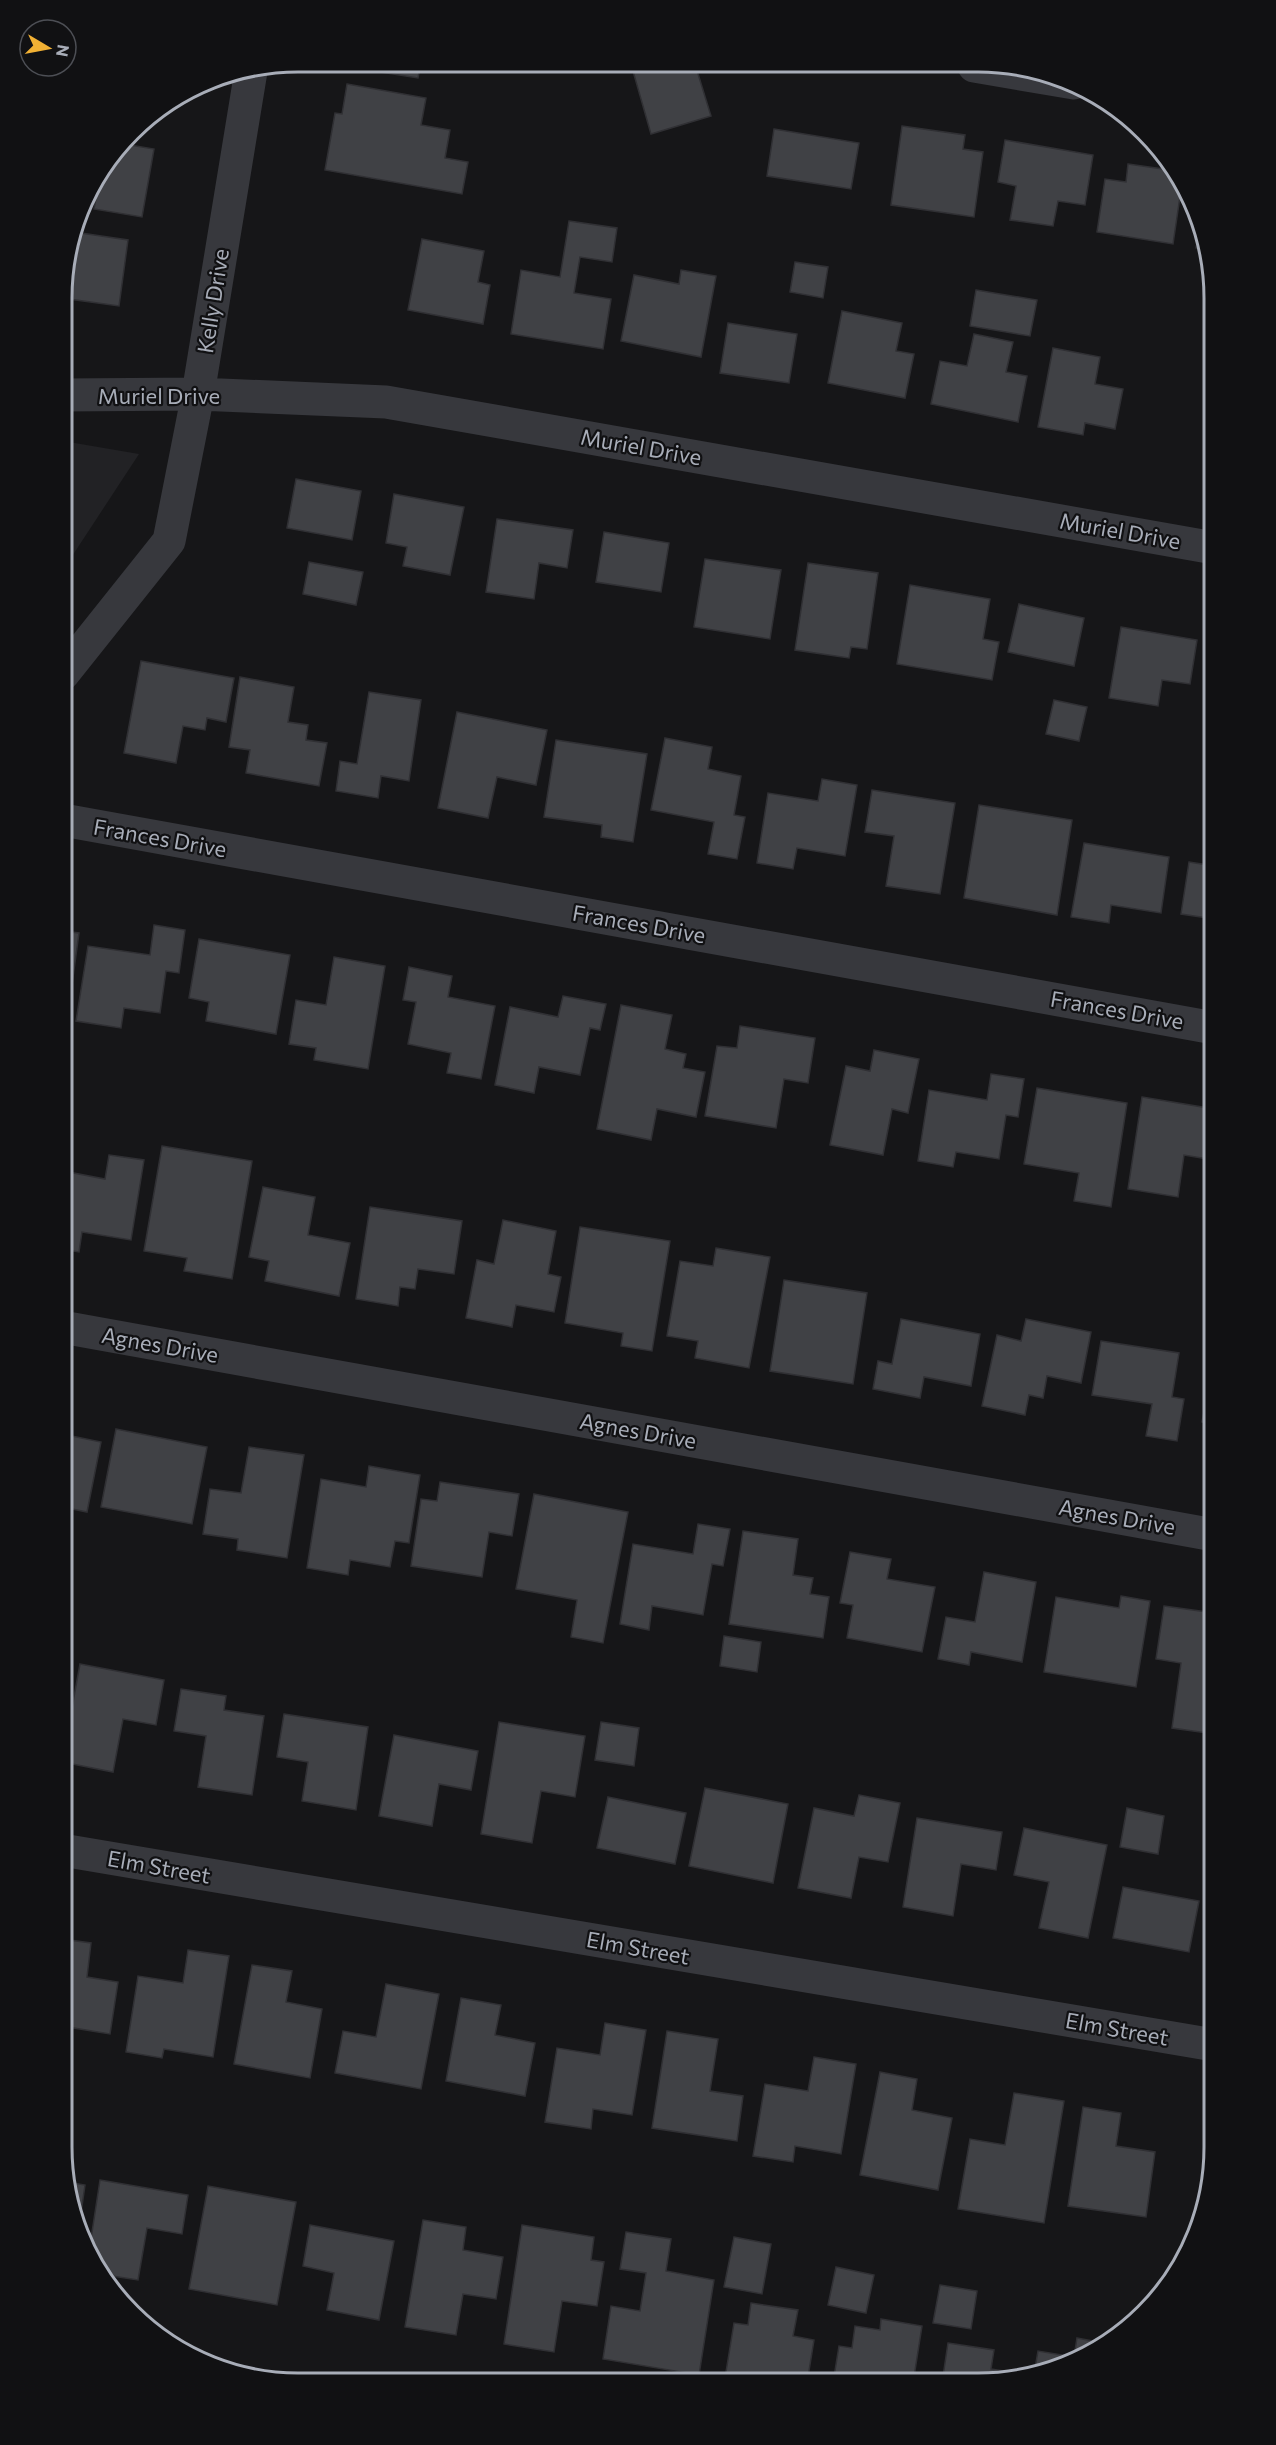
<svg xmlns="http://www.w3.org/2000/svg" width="1276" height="2445" viewBox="0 0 1276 2445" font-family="Commissioner,sans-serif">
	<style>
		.built { fill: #222225 }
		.building { fill: #404145; stroke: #303034; stroke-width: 1.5 }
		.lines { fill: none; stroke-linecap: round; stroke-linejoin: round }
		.minor { stroke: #37383d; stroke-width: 33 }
		.labels { text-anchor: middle; stroke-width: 4.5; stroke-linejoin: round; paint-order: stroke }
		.street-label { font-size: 22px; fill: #a8adb8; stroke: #111113 }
		.rim { fill: none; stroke: #a8adb8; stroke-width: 3 }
	</style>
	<rect width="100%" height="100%" fill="#161618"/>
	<path class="built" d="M63,441L139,454L63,570Z"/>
	<path class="building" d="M349,62H421L418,78L349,67Z
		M631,64H695L711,116L651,134Z
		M347,84L426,98L421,125L450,130L445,158L468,162L462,194L325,170L335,113L342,114Z
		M155,112L154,122L142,121Z
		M902,126L965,135L963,149L983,152L974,217L891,205Z
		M774,129L859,143L851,189L767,176Z
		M1005,140L1093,155L1085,205L1058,201L1053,226L1010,220L1016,186L998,182Z
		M124,144L154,149L142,217L94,209L100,175Z
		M1128,164L1177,171L1182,183L1173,244L1097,232L1105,179L1126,182Z
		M1201,220L1202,223L1206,250L1196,248Z
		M569,221L617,228L612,262L580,257L574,293L611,299L603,349L511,334L521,270L560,277Z
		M74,232L128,240L119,306L69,299L73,266L64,265Z
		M422,239L484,251L478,282L490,285L483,324L408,310Z
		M795,262L828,267L823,298L790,292Z
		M681,270L716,276L701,357L621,341L634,275L679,284Z
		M976,290L1037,300L1030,336L970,326Z
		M842,311L902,323L896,351L914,354L905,398L828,383Z
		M728,323L797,334L789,383L720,373Z
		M974,334L1013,342L1006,372L1027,376L1018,422L931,404L940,361L967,366Z
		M1214,337V365L1209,364Z
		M1053,348L1100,357L1095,384L1123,389L1115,429L1085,423L1083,435L1038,427Z
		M296,479L361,491L352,540L287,528Z
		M394,494L464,507L450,575L403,566L407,547L386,543Z
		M497,519L573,530L567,568L539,563L534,599L486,592Z
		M604,532L669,543L661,592L596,582Z
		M705,559L781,570L770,639L694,627Z
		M309,562L363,572L356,605L303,594Z
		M808,563L878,573L867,649L851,647L849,658L795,650Z
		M910,585L990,599L983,639L999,642L992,680L897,664Z
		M1019,604L1084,618L1074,666L1008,652Z
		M1121,627L1197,640L1190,684L1162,680L1158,706L1109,698Z
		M141,661L234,678L226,722L207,718L205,730L183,726L176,763L124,753Z
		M240,677L294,687L288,722L308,725L306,740L327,743L319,786L246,773L250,750L229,747Z
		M369,692L421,700L409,781L381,776L378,798L336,791L340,761L357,764Z
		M1054,700L1087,707L1079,741L1046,734Z
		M457,712L547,730L536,785L497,777L488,818L438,808Z
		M665,738L712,747L708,769L741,776L734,815L745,817L737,859L708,854L714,822L651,810Z
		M556,740L647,754L633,842L601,837L602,825L544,817Z
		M822,779L857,785L845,856L797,848L793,869L757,863L768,793L818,801Z
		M872,790L955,803L940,894L886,886L894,836L865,832Z
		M979,805L1072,820L1057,915L964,898Z
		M1084,843L1169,857L1161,913L1111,905L1109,923L1071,917Z
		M1189,862L1214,866V919L1181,914Z
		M154,925L185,930L179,973L166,971L160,1013L124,1008L121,1028L76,1021L88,946L150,955Z
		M63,931L79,933L68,1014L63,1013Z
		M199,939L290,955L276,1034L206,1021L209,1002L189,998Z
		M334,957L385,966L368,1069L314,1060L316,1048L289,1044L296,1000L326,1005Z
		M409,967L452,976L448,997L495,1006L481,1079L447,1073L451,1053L408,1044L416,1002L403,1000Z
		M563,996L606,1004L600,1030L590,1028L580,1075L539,1067L534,1093L495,1085L510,1007L558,1017Z
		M621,1005L672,1015L665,1049L686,1054L683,1068L705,1072L696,1117L657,1109L651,1140L597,1129Z
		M740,1026L815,1038L808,1083L784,1079L776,1128L705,1116L717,1046L737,1048Z
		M874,1050L919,1059L908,1113L892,1109L883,1155L830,1145L846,1066L870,1071Z
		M991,1074L1024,1079L1018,1117L1006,1115L999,1159L956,1152L953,1167L918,1161L929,1090L987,1100Z
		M1037,1088L1127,1103L1111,1207L1074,1201L1079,1173L1024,1164Z
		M1142,1097L1214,1109V1160L1184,1155L1178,1197L1128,1189Z
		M162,1146L252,1161L232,1279L184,1271L187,1258L144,1251Z
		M109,1155L144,1160L131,1240L82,1232L79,1252L62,1249L63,1171L105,1179Z
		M263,1187L315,1197L308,1235L350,1243L339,1296L265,1281L269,1261L249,1257Z
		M370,1207L462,1221L454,1274L418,1269L415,1289L400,1287L398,1306L356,1299Z
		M503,1220L556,1231L548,1274L561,1277L554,1312L516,1305L512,1327L466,1318L477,1260L494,1264Z
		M580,1227L670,1241L652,1351L621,1346L623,1333L565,1323Z
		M716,1248L770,1257L749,1368L695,1358L698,1341L667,1336L680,1261L713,1266Z
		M784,1280L867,1293L853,1384L770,1371Z
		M901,1319L980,1334L971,1386L924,1377L920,1398L873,1389L878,1361L892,1364Z
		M1026,1319L1091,1332L1081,1383L1047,1376L1043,1398L1029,1395L1025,1415L982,1406L997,1335L1021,1341Z
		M1101,1341L1179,1353L1172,1397L1184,1399L1177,1441L1146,1436L1152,1404L1092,1395Z
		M1214,1362V1424L1202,1422Z
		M116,1429L207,1447L192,1524L101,1507Z
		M62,1434L101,1442L87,1512L62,1507Z
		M249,1447L304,1455L287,1558L237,1550L238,1539L203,1534L210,1489L241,1493Z
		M369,1466L420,1475L409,1543L395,1541L390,1567L350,1560L348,1575L307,1568L321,1479L366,1487Z
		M440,1482L519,1494L512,1536L489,1532L482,1577L411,1566L421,1499L437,1501Z
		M534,1494L628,1512L603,1643L571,1637L577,1600L516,1589Z
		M698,1524L730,1529L723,1566L712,1564L703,1615L652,1606L649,1630L620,1624L633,1544L693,1554Z
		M743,1531L798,1539L793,1575L813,1578L810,1594L829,1597L823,1638L729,1624Z
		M850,1552L891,1559L887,1579L935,1587L922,1652L847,1638L853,1605L840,1603Z
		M984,1572L1036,1582L1022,1662L971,1652L969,1665L938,1659L946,1617L975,1622Z
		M1121,1596L1150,1601L1136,1687L1044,1672L1056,1597L1119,1608Z
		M1164,1606L1214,1613V1734L1172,1728L1181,1663L1156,1659Z
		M724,1636L761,1642L757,1672L720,1666Z
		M80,1664L164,1680L156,1725L123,1719L113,1772L62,1762Z
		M181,1689L226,1696L224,1710L264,1716L252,1795L198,1787L206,1736L174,1731Z
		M284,1714L368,1727L356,1810L302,1801L308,1762L277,1757Z
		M499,1722L585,1736L575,1797L541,1791L532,1843L481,1834Z
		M601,1722L639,1728L634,1766L595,1760Z
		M394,1735L478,1751L471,1790L439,1784L432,1826L379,1816Z
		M705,1788L788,1804L773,1883L689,1866Z
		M859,1795L900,1803L888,1862L859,1857L851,1898L798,1888L814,1808L854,1816Z
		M608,1797L686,1813L675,1864L597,1848Z
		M1127,1808L1164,1816L1158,1854L1120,1847Z
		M917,1818L1002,1832L996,1870L961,1864L953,1916L903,1907Z
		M1024,1828L1107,1845L1088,1938L1039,1928L1049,1882L1014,1875Z
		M1123,1887L1199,1901L1189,1952L1113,1938Z
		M62,1939L91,1943L87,1977L118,1982L110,2034L62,2026Z
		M188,1950L229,1956L213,2057L164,2049L162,2058L126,2052L138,1976L183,1983Z
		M252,1965L292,1971L286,2002L322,2009L310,2078L234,2064Z
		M386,1984L439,1994L421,2089L335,2073L343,2031L376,2037Z
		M461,1998L501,2005L495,2035L535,2043L525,2096L446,2081Z
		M605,2023L646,2030L632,2115L593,2109L591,2129L545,2122L557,2048L600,2055Z
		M667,2031L718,2039L710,2091L743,2096L737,2141L652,2128Z
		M814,2057L856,2064L841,2154L795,2146L793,2162L753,2156L765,2084L808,2091Z
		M880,2072L917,2079L912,2110L952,2118L938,2190L860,2175Z
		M1014,2093L1064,2101L1044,2223L958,2209L970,2139L1005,2145Z
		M1083,2107L1121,2113L1116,2146L1155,2152L1146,2217L1068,2206Z
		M100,2180L188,2195L182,2234L147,2228L138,2280L99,2274L89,2252Z
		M67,2182L85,2185L79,2227L74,2222Z
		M208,2186L296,2202L277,2305L189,2289Z
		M423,2220L466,2227L463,2250L503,2257L496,2299L463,2294L456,2335L405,2327Z
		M310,2225L394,2241L379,2320L327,2310L334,2273L303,2266Z
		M522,2225L594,2237L591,2260L604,2262L597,2306L562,2301L554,2352L504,2344Z
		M626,2232L671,2239L666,2271L714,2280L699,2375L603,2359L611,2306L640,2311L646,2273L620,2269Z
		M734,2237L771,2244L762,2294L724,2287Z
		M836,2267L874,2275L866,2313L828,2305Z
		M940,2285L977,2291L971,2329L933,2323Z
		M751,2303L798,2310L793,2336L814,2340L807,2383H758L725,2378L734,2323L748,2325Z
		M881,2319L922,2326L913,2383H833L839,2346L852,2348L855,2326L880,2330Z
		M1077,2338L1109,2344L1053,2371L1034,2374L1038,2351L1074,2357Z
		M948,2343L994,2350L991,2369L1022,2374V2376L978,2384L942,2383Z"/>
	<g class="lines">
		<path class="minor" d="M974,66L1074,83
			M63,395L198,394L386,402L1214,548
			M63,674L169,541L198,394L251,71
			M63,820L1214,1028
			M62,1327L1214,1535
			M62,1850L1214,2045"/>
	</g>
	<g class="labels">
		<g class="street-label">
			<text transform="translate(213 301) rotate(-81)" y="8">Kelly Drive</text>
			<text x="159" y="404">Muriel Drive</text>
			<text transform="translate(641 447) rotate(10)" y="8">Muriel Drive</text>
			<text transform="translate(1120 531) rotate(10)" y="8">Muriel Drive</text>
			<text transform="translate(160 838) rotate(10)" y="8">Frances Drive</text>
			<text transform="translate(639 924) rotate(10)" y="8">Frances Drive</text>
			<text transform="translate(1117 1010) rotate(10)" y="8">Frances Drive</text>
			<text transform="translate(160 1345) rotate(10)" y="8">Agnes Drive</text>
			<text transform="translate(638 1431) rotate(10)" y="8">Agnes Drive</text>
			<text transform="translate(1117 1517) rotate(10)" y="8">Agnes Drive</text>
			<text transform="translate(159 1867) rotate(10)" y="8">Elm Street</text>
			<text transform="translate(638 1948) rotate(10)" y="8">Elm Street</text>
			<text transform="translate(1117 2029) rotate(10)" y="8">Elm Street</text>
		</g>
	</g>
	<path d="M0 0H1276V2445H0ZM298 72H978A226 226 0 0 1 1204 298V2147A226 226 0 0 1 978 2373H298A226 226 0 0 1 72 2147V298A226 226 0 0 1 298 72Z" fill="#111113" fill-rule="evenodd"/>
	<path class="rim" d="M298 72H978A226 226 0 0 1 1204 298V2147A226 226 0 0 1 978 2373H298A226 226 0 0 1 72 2147V298A226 226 0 0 1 298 72Z"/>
	<g transform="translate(48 48) rotate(100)"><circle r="28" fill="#111113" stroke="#4d4f55" stroke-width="1.5"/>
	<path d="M0-4.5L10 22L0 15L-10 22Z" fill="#f2b134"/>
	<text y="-9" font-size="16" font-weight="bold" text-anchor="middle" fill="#a8adb8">N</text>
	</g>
</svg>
